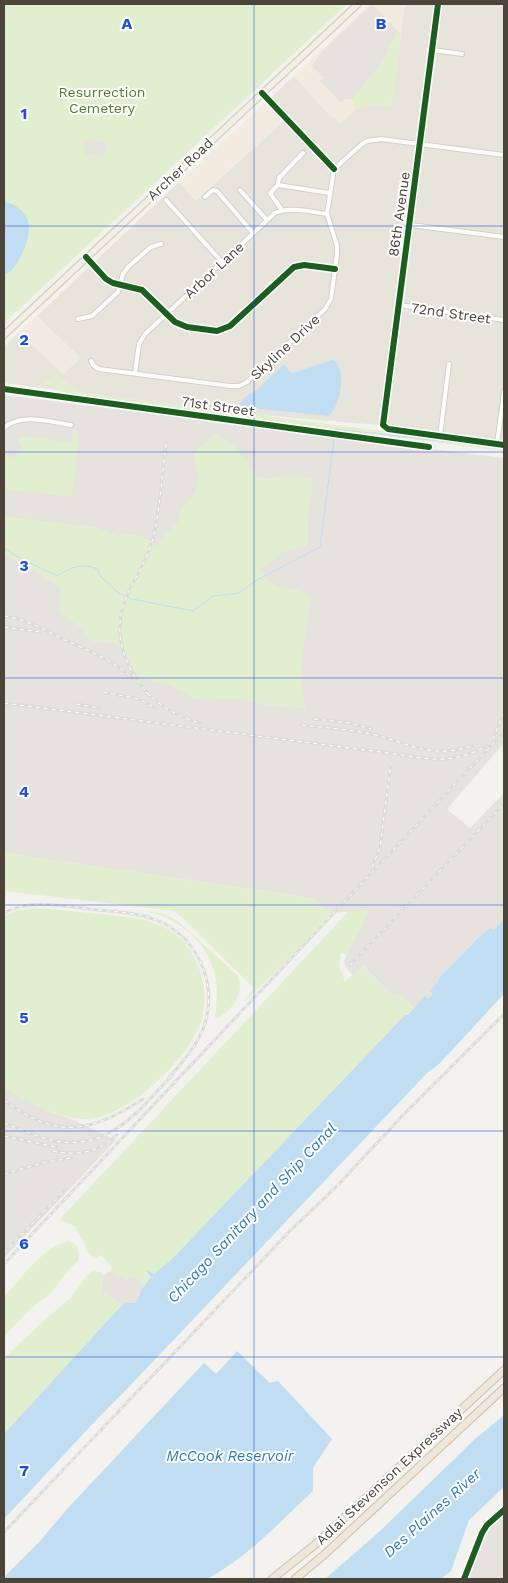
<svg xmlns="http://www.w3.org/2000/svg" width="508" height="1583" viewBox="0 0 508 1583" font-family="'Work Sans',sans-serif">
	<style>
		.residential { fill: #e7e4dc }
		.commercial { fill: #f3ebdf }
		.industrial { fill: #e6e2de }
		.green { fill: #e1eecf }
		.parking { fill: #e6e3df }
		.water { fill: #c0ddf1 }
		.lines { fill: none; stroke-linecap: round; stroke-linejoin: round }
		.stream { stroke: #c0ddf1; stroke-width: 1 }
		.street-casing { stroke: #d2d0cb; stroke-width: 6 }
		.primary-casing { stroke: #d6cebb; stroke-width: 8 }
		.highway-casing { stroke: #ccbfa9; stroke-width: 9 }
		.street { stroke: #fdfdfc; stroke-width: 4 }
		.primary { stroke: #f2efe6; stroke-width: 5.5 }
		.highway { stroke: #ede8db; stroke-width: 7 }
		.rail-casing { stroke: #dbdbda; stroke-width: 3 }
		.rail { stroke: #fff; stroke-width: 1; stroke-dasharray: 4; stroke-linecap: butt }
		.cycleway-casing { stroke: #fff; stroke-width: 9 }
		.cycleway { stroke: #1b5e20; stroke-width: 6 }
		.grid { fill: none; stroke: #1d4ed8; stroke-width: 1; stroke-opacity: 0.55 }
		.labels { text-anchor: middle; stroke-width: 4; stroke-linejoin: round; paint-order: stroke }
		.park-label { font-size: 14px; fill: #4a7f2a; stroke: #fff }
		.street-label { font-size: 14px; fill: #4b4439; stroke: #fff }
		.water-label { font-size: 15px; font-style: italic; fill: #2e7ab2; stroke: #fff }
		.grid-label { font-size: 16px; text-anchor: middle; font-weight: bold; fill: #1d4ed8; stroke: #fff; stroke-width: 4; stroke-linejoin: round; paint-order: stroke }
	</style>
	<rect width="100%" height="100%" fill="#f4f2ee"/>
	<path class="residential" d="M405,4H504V441L379,425L236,413L4,383V347L19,332L63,374L80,358L37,316L179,182L196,200L284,121L266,102L294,76L331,117L373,104L391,107Z"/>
	<path class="commercial" d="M370,4H405L391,107L373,104L355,110L340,124L333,116L331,117L294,76Z
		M266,102L284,121L195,200L179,182Z
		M37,316L81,358L63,374L19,332Z"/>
	<path class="industrial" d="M372,4L398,31L383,61L352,99H346L341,103L320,81L324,78L312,66L322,52Z
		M4,395L504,458V743L447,809L470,828L504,793V919L493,931L490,928L481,935L439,978L437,983L430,991L433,995L428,1000L425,997L414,1009L400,995L393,996L363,966L353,975L347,969L344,962L347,954L369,910L331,913L312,898L4,853Z
		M4,1088L52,1113L69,1118L116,1140L4,1258Z
		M110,1271L126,1280L130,1276L136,1277L146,1286L140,1292L139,1298L134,1303H126L121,1306L111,1297L102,1293L103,1276Z
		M504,1515V1579H466L486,1532Z"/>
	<path class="green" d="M4,4H347L4,323Z
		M398,31L401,32L391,107L373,104L355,110L352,99L383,61Z
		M57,374L80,392L504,447V451L70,395L41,383Z
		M73,429L78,432L79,440L72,497L4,489V451L10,458L23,450L17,440L24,437L41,438L72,432Z
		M215,434C237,443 244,459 258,477L268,479L289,475L310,478L313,482L308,518V544L304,547L280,553L269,565L259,569L275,586L297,590L311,598C307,628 295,682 307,709L267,705L231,698L206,700L196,699L171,686L137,676L123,648L110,642H95L90,640L80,627L59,613L61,588L4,554V518L7,517L96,527L118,536L129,534L140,536L158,545L162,537L177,523L181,508L189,501L197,488L199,477L194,462L195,451Z
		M4,853L312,898L331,913L288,959L242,1004L254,988L175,911L4,891Z
		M31,908C57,909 82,912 107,915C125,917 143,918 159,925C173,930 186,942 193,955C204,975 208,998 201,1021C189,1058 127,1120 85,1119C55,1118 29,1102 4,1088V916L18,910Z
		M370,910L347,954L341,953L339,965L345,982L362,966L393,996L400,995L414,1009L408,1015H405L172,1259L154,1274L147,1270L146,1272L151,1277L146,1286L136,1277L130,1276L126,1280L110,1271L112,1267L101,1255L97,1258L90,1255L75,1226L59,1220L349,911Z
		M145,911L162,913L178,921L238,976C245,993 231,1013 215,1019C216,1006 218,993 216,980C210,943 180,919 145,911Z
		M67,1241L73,1243L77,1246L79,1257L78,1261L70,1268L51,1293L30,1309L4,1336V1297C20,1279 43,1248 67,1241Z
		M93,1271L101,1272L103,1276L102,1293L111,1297L121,1306L4,1434V1359C24,1338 46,1319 68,1300C78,1292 81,1278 93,1271Z"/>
	<path class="parking" d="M85,140L106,142L105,156L84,154Z
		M21,423H38L73,429L71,442L24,437L17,440L23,450L10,458L4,451V433L11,426Z
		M359,440L430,450L429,462L416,460L413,462L357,454Z
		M4,489L55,495L53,514L4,508Z
		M468,698L479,700L478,704L473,708L470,731L460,729L466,699Z"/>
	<path class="water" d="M4,202C15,203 27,213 29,224C31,238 17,272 4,275Z
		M333,360C348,368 340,407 329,416L241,407L240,404L245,397L256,391L284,364L289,371L293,373Z
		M504,919V994L440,1063L427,1073L127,1389C84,1431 45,1476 4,1519V1434L121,1306L126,1303H134L139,1298L140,1292L151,1277L146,1271L147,1270L154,1274L172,1259L405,1015H408L425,996L428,999L433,995L430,991L437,983L439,978L481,935L490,928L494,930Z
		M237,1351L270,1383L278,1381L332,1439L313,1468V1491C279,1523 248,1557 207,1579H4V1577L41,1540L67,1509L204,1363L216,1374Z
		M504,1415V1487L469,1520L451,1571L441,1579H325L380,1531L475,1439Z"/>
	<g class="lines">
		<path class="stream" d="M335,429L504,448
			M4,548L14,555L57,576C70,568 82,562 97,569L101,577L119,593L132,599L193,611L213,596L239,593L257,580L320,547L334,439"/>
		<g class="street-casing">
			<path id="street" d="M438,4L383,425L388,429L504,445
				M433,50L462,54
				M262,93L334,169
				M334,169L362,144L367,141L381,139L504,155
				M278,185L329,193
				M240,190L267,220
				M205,197L213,190L217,191L253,233
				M166,200L222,262
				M282,210L270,193L278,185L279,178L303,153
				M411,225L504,237
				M86,257L106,279L113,283L142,290L175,322L187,327L217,331L230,326L294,267L304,265L335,269
				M399,305L504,320
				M78,319L92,316L118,292L123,274L129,266L151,247L161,244
				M91,361L93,365L99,369L230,386H239L247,382L325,309L331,299L337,254V246L327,214L334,169
				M135,373L139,344L145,334L275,213C290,206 311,212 327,214
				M4,389L429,447
				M4,428C21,412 51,422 71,425
				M440,436L449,364
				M497,444L504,391
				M464,1579L482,1533L487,1525L504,1510"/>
		</g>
		<g class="primary-casing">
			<path id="primary" d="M4,335L358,4"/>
		</g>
		<g class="highway-casing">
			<path id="highway" d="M272,1579L317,1543L504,1370
				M295,1579L325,1554L504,1388"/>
		</g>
		<use href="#street" class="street"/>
		<use href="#primary" class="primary"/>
		<use href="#highway" class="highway"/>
		<g class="rail-casing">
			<path id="rail" d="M4,616C26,619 45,630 65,640C89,651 113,660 132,678
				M4,627L40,632
				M103,692L139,699L157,709
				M146,692C161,707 179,717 200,723
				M150,696C122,665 110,631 129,591C137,575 147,559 152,542C160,513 162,474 166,444
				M4,703L388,753C429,759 448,766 487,746
				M76,704L100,708
				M314,719L351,723L371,729
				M302,725C325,728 348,729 371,734C413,744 430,760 476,745
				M493,739L504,712
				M372,867L380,848L391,762
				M4,913C30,898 62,906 90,909C113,912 140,912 161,922C200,941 219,988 203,1029C196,1047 181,1064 168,1079
				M350,965L504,804
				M4,1100C57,1140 90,1133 143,1099
				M4,1123C20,1129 38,1137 55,1141C109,1151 139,1111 172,1075
				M4,1136L60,1148
				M53,1151C78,1156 97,1153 117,1135
				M4,1174L46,1162L72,1158
				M4,1253L66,1189
				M4,1264L504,732
				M4,1532L288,1233L339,1184L402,1116L504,1014"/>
		</g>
		<use href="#rail" class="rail"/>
		<g class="cycleway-casing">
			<path id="cycleway" d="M438,4L383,425L388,429L504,445
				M262,93L334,169
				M86,257L106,279L113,283L142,290L175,322L187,327L217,331L230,326L294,267L304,265L335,269
				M4,389L429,447
				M464,1579L482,1533L487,1525L504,1510"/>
		</g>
		<use href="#cycleway" class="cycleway"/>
	</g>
	<path class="grid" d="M254,4V1579M4,226H504M4,452H504M4,678H504M4,905H504M4,1131H504M4,1357H504"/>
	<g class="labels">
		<g class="park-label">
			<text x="102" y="97">Resurrection<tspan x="102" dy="16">Cemetery</tspan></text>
		</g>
		<g class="street-label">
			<text transform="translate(180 169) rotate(-43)" y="5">Archer Road</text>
			<text transform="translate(399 214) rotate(-82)" y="5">86th Avenue</text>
			<text transform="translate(214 270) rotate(-43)" y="5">Arbor Lane</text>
			<text transform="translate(451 313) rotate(8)" y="5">72nd Street</text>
			<text transform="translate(285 347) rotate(-43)" y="5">Skyline Drive</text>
			<text transform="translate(218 406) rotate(8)" y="5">71st Street</text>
			<text transform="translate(389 1476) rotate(-43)" y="5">Adlai Stevenson Expressway</text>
		</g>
		<g class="water-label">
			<text transform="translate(252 1213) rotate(-47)" y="5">Chicago Sanitary and Ship Canal</text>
			<text x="230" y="1461">McCook Reservoir</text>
			<text transform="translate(432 1513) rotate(-42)" y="5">Des Plaines River</text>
		</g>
	</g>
	<g class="grid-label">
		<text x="127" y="29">A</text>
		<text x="381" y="29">B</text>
		<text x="24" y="119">1</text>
		<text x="24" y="345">2</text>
		<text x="24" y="571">3</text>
		<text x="24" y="797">4</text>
		<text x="24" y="1023">5</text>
		<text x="24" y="1249">6</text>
		<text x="24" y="1476">7</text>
	</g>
	<rect width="508" height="1583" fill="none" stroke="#4b4439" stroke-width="10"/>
</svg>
